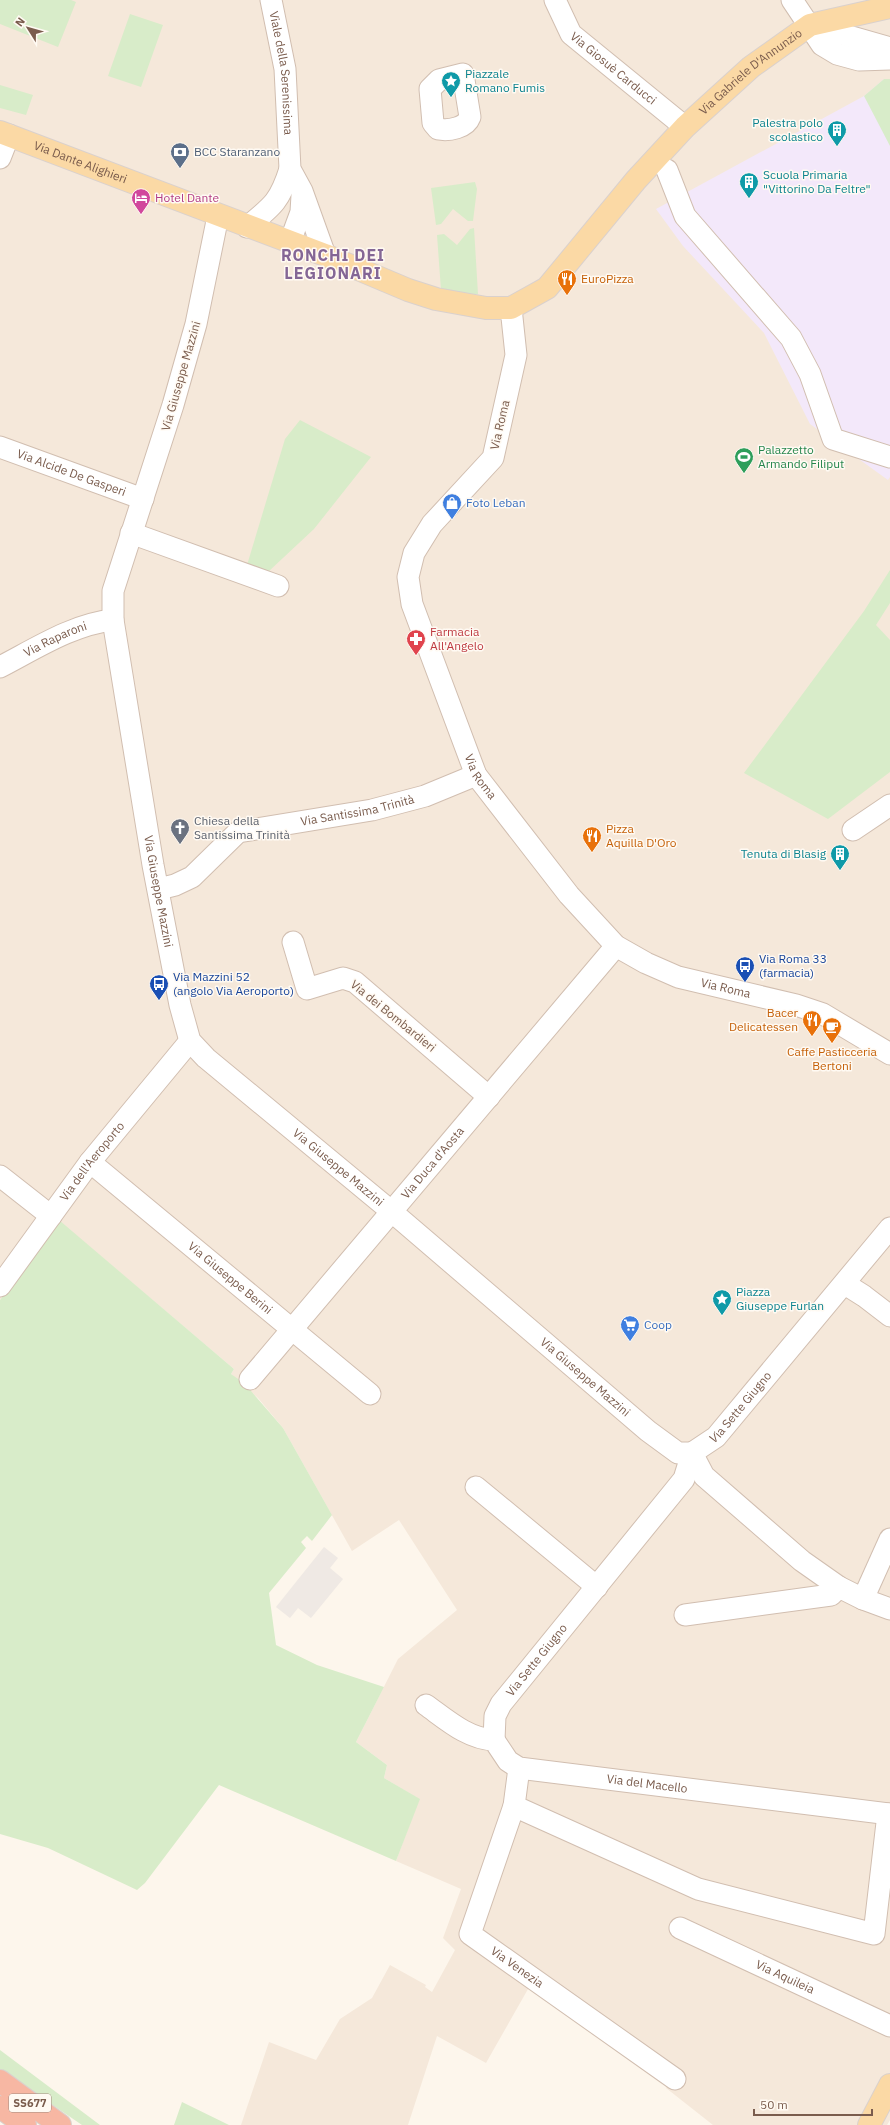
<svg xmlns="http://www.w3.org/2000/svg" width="890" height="2125" viewBox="0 0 890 2125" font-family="'IBM Plex Sans',sans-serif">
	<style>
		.residential { fill: #f5e8da }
		.industrial { fill: #efe9e4 }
		.education { fill: #f3e8fa }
		.green { fill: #d8ecc9 }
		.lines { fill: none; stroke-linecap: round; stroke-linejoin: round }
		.minor-casing { stroke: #d1beb0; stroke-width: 23 }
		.major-casing { stroke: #dad1cd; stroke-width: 24 }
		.highway-casing { stroke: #dad1cd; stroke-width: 24 }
		.minor { stroke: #fff; stroke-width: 21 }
		.major { stroke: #fbd9a5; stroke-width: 22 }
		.highway { stroke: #f7b7a3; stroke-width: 22 }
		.labels { text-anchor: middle; stroke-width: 3; stroke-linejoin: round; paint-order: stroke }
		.shield { fill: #fffaf3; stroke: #a28b7f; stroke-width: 1 }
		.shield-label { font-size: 11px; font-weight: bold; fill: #7a5c4d }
		.street-label { font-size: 12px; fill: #7a5c4d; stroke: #fffaf3 }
		.culture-label { font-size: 12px; fill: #0d838f; stroke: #fffaf3; text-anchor: start }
		.service-label { font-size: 12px; fill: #4e5e75; stroke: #fffaf3; text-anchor: start }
		.hotel-label { font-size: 12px; fill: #b23c85; stroke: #fffaf3; text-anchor: start }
		.food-label { font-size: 12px; fill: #c56008; stroke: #fffaf3; text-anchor: start }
		.leisure-label { font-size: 12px; fill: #27864d; stroke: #fffaf3; text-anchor: start }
		.shop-label { font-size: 12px; fill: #366cbe; stroke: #fffaf3; text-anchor: start }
		.health-label { font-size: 12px; fill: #be3a42; stroke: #fffaf3; text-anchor: start }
		.worship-label { font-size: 12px; fill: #5b616d; stroke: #fffaf3; text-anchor: start }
		.transit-label { font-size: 12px; fill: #164399; stroke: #fffaf3; text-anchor: start }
		.district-label { font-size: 16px; font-weight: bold; letter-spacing: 1px; fill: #846695; stroke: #fffaf3 }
	</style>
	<rect width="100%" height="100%" fill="#fdf6ec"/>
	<path class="residential" d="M0,0H890V2120L887,2125H713L666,2088L670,2081L532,1982L486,2063L437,2036L408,2125H241L269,2042L316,2060L340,2019L372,1998L390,1965L426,1985L425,1987L432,1992L455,1950L443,1938L461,1889L396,1861L419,1799L384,1778L387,1765L356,1742L398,1659L457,1610L399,1520L352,1551L283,1428L258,1398L231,1374L234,1369L58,1220L0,1300Z"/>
	<path class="industrial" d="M324,1547L338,1558L330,1568L343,1579L311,1618L298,1608L290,1618L276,1607Z"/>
	<path class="education" d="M884,79H890V477L888,480L810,424L764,333L683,246L656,209L864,96Z"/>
	<path class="green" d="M0,0H71L76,2L58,47L0,24Z
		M130,14L163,25L141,87L108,76Z
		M884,79H890V146L864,96Z
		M0,85L33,95L26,115L0,108Z
		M475,182L477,189L473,221H468L453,209L441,224L436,225L431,188Z
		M474,228L478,294H462L441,290L437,235L444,234L457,245L470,229Z
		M300,420L371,457L314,529L268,572L247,565L285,439Z
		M890,570V603L876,625L890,640V772L828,819L744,773L864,611Z
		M59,1220L234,1369L231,1374L251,1388V1391L283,1428L332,1515L312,1541L307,1536L301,1542L306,1548L269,1593L276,1645L317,1665L384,1687L356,1742L387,1765L384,1778L420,1799L396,1861L219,1785L145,1883L137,1890L48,1848L0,1834V1300Z
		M0,2050L100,2125H82L0,2069Z
		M182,2102L229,2125H174Z"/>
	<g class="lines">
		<g class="minor-casing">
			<g id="minor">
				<path id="s1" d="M271,0L285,69L290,169L302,191L325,255"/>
				<path id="s2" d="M555,0L571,34L685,127"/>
				<path d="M792,0L822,45L837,54L859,60L890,59"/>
				<path d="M810,25L890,48"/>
				<path d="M463,74L470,117C466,128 449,131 438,129L433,123L430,89L439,80Z"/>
				<path d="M0,158L9,135"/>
				<path d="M667,170L685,216L791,338L810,374L833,439L890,457"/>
				<path id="s3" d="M218,216L196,324L173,405L113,591V620L153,865L180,1005L190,1041L206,1058L391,1211L648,1431L678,1453H692"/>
				<path d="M247,227C273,206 280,201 290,169"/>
				<path d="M290,242L301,212L302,195"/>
				<path id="s4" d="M511,308L516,355L493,458L432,524L414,553L408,577L412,604L476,775L569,895L616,946L646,963L678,977L796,1005L823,1014L890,1054"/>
				<path id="s5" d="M0,447L143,499"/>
				<path d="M131,533L278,586"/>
				<path id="s6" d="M0,667C35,649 73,624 113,620"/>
				<path d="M853,830L890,805"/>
				<path id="s7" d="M159,889L175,885L192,877L238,832L372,810L425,796L476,775"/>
				<path d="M293,942L307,989L343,978L355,982L489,1097"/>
				<path id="s8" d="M90,1162L370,1394"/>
				<path d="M0,1176L51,1216"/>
				<path d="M845,1284L864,1296L890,1316"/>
				<path id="s9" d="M0,1286L90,1162L190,1041"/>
				<path id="s10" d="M250,1379L616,946"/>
				<path d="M692,1453L704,1476L802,1561L839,1587L863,1599L890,1609"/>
				<path d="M476,1487L597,1587"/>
				<path d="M863,1599L890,1539"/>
				<path d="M685,1615L831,1595L839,1587"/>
				<path id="s11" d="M426,1705C447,1720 468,1739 494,1740L508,1761L519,1768L890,1814"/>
				<path id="s12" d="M494,1740L495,1716L501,1704L684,1479L692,1453L716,1437L890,1228"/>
				<path d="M519,1768L514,1806L698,1889L874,1934L888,1814"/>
				<path id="s13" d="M514,1806L470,1934L675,2079"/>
				<path id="s14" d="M680,1928L890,2026"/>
			</g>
		</g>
		<g class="major-casing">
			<g id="major">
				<path id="s15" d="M0,132L325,255L408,290L436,299L486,308H511L547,288L636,180L685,127L751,67L810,25L890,7"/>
				<path d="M869,2125L890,2085"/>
			</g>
		</g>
		<g class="highway-casing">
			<path id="highway" d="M0,2081L60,2125
				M0,2107L25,2125"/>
		</g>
		<use href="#minor" class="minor"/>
		<use href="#major" class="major"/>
		<use href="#highway" class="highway"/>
	</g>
	<defs>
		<g id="sight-pin" transform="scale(1)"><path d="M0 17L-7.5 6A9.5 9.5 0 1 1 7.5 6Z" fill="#0f9aa8" stroke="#fffaf3"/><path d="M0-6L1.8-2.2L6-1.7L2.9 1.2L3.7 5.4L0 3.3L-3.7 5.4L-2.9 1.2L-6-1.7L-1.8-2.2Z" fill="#fff"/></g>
		<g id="building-pin" transform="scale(1)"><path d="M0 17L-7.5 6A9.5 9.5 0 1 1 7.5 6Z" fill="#0f9aa8" stroke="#fffaf3"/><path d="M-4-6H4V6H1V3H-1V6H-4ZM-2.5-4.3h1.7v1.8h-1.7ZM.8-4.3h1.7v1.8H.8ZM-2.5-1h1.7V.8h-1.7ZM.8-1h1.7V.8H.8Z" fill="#fff"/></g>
		<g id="bank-pin" transform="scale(1)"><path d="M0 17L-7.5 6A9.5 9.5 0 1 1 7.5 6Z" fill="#5c6f8a" stroke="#fffaf3"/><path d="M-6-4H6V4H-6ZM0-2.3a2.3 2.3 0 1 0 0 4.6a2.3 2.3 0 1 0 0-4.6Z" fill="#fff"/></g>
		<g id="hotel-pin" transform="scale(1)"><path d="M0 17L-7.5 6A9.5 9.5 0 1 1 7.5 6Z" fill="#d1479c" stroke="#fffaf3"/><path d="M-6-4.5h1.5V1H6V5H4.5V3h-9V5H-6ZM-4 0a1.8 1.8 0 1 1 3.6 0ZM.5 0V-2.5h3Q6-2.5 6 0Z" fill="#fff"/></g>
		<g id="restaurant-pin" transform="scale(1)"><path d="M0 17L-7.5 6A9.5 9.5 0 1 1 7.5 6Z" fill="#e8710a" stroke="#fffaf3"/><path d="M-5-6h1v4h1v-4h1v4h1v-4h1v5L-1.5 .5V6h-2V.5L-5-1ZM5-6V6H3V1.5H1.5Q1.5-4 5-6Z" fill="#fff"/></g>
		<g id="stadium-pin" transform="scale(1)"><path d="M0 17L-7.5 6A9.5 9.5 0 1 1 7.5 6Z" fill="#2e9e5b" stroke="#fffaf3"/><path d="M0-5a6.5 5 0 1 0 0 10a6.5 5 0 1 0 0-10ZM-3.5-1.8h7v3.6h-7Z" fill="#fff"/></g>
		<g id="shop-pin" transform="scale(1)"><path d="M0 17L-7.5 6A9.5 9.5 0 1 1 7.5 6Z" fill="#3f7fe0" stroke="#fffaf3"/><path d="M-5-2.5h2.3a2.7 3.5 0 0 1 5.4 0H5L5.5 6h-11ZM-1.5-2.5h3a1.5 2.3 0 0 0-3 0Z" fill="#fff"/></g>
		<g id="pharmacy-pin" transform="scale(1)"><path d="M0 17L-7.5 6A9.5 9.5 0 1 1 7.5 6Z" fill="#e0444e" stroke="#fffaf3"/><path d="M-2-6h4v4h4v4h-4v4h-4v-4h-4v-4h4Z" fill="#fff"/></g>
		<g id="church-pin" transform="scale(1)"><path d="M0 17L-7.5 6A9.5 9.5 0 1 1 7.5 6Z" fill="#6b7280" stroke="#fffaf3"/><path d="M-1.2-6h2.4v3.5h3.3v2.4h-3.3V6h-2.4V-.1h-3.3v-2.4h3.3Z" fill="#fff"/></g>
		<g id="bus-pin" transform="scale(1)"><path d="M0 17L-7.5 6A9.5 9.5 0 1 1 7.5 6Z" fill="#1a4fb4" stroke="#fffaf3"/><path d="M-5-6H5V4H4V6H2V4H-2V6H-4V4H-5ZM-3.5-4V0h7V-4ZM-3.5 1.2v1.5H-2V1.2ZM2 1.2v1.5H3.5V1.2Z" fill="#fff"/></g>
		<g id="cafe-pin" transform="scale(1)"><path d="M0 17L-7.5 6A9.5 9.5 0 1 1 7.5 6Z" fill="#e8710a" stroke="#fffaf3"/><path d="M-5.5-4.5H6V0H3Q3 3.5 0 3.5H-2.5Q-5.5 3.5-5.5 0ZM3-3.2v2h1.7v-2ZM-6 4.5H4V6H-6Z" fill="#fff"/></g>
		<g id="supermarket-pin" transform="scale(1)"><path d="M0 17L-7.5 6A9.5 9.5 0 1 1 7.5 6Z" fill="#3f7fe0" stroke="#fffaf3"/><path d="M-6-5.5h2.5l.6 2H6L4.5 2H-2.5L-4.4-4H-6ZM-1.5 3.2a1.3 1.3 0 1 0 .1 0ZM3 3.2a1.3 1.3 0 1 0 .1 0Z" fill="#fff"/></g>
	</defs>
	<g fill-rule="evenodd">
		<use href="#sight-pin" x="451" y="81"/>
		<use href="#building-pin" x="837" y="130"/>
		<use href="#bank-pin" x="180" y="152"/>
		<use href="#building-pin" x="749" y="182"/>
		<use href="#hotel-pin" x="141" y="198"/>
		<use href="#restaurant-pin" x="567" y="279"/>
		<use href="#stadium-pin" x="744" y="457"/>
		<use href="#shop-pin" x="452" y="503"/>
		<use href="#pharmacy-pin" x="416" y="639"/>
		<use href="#church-pin" x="180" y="828"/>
		<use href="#restaurant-pin" x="592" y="836"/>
		<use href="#building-pin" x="840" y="854"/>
		<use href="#bus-pin" x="745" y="966"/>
		<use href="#bus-pin" x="159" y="984"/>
		<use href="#restaurant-pin" x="812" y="1020"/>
		<use href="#cafe-pin" x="832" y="1027"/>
		<use href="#sight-pin" x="722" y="1299"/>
		<use href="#supermarket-pin" x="630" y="1325"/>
	</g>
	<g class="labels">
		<rect class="shield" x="9" y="2094" width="42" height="18" rx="3"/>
		<g class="shield-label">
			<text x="30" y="2107">SS677</text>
		</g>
		<g class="street-label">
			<text dy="4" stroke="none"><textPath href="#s2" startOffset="92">Via Giosuè Carducci</textPath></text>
			<text dy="4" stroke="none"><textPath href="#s15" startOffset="882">Via Gabriele D'Annunzio</textPath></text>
			<text dy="4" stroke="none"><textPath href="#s1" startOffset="74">Viale della Serenissima</textPath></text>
			<text dy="4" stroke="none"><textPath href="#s15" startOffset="86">Via Dante Alighieri</textPath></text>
			<text transform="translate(181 376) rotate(-74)" y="4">Via Giuseppe Mazzini</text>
			<text transform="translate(500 425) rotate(-77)" y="4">Via Roma</text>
			<text dy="4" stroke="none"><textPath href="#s5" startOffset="76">Via Alcide De Gasperi</textPath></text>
			<text dy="4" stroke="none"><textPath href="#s6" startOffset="62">Via Raparoni</textPath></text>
			<text dy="4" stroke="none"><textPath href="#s4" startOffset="515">Via Roma</textPath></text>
			<text dy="4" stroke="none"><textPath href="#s7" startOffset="221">Via Santissima Trinità</textPath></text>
			<text dy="4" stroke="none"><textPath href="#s3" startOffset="694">Via Giuseppe Mazzini</textPath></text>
			<text dy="4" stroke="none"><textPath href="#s4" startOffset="851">Via Roma</textPath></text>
			<text transform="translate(393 1016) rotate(39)" y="4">Via dei Bombardieri</text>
			<text dy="4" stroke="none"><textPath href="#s9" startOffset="155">Via dell'Aeroporto</textPath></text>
			<text dy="4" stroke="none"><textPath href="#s10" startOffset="283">Via Duca d'Aosta</textPath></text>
			<text dy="4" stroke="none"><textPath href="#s3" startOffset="1042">Via Giuseppe Mazzini</textPath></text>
			<text dy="4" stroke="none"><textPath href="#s8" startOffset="182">Via Giuseppe Berini</textPath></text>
			<text dy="4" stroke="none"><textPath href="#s3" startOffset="1366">Via Giuseppe Mazzini</textPath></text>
			<text dy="4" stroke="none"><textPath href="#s12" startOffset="422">Via Sette Giugno</textPath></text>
			<text dy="4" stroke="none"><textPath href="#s12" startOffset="94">Via Sette Giugno</textPath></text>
			<text dy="4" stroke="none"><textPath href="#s11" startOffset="245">Via del Macello</textPath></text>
			<text dy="4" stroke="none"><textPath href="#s13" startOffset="193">Via Venezia</textPath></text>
			<text dy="4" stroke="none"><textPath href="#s14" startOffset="116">Via Aquileia</textPath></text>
		</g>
		<g class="culture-label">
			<text x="465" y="78">Piazzale<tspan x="465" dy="14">Romano Fumis</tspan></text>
			<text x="823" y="127" text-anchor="end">Palestra polo<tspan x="823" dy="14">scolastico</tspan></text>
			<text x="763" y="179">Scuola Primaria<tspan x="763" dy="14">"Vittorino Da Feltre"</tspan></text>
			<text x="826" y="858" text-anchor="end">Tenuta di Blasig</text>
			<text x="736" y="1296">Piazza<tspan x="736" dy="14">Giuseppe Furlan</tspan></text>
		</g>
		<g class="service-label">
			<text x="194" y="156">BCC Staranzano</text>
		</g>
		<g class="hotel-label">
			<text x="155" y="202">Hotel Dante</text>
		</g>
		<g class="food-label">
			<text x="581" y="283">EuroPizza</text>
			<text x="606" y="833">Pizza<tspan x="606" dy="14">Aquilla D'Oro</tspan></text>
			<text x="798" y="1017" text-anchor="end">Bacer<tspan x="798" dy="14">Delicatessen</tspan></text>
			<text x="832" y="1056" text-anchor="middle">Caffe Pasticceria<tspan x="832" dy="14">Bertoni</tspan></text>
		</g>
		<g class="leisure-label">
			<text x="758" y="454">Palazzetto<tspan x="758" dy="14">Armando Filiput</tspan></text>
		</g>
		<g class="shop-label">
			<text x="466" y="507">Foto Leban</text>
			<text x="644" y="1329">Coop</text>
		</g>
		<g class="health-label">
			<text x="430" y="636">Farmacia<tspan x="430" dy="14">All'Angelo</tspan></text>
		</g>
		<g class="worship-label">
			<text x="194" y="825">Chiesa della<tspan x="194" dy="14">Santissima Trinità</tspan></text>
		</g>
		<g class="transit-label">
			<text x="759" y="963">Via Roma 33<tspan x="759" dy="14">(farmacia)</tspan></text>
			<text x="173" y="981">Via Mazzini 52<tspan x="173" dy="14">(angolo Via Aeroporto)</tspan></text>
		</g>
		<g class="district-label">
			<text x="333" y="261">RONCHI DEI<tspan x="333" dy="18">LEGIONARI</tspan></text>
		</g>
	</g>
	<g transform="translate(28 28) rotate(307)" stroke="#fffaf3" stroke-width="3" paint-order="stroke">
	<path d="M0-3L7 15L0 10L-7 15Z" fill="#7a5c4d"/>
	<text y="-6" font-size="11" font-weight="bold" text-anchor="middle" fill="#7a5c4d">N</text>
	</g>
	<path d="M754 2109v6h118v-6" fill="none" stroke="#7a5c4d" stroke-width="2"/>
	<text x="760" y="2109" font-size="12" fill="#7a5c4d" stroke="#fffaf3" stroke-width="3" paint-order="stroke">50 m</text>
</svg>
